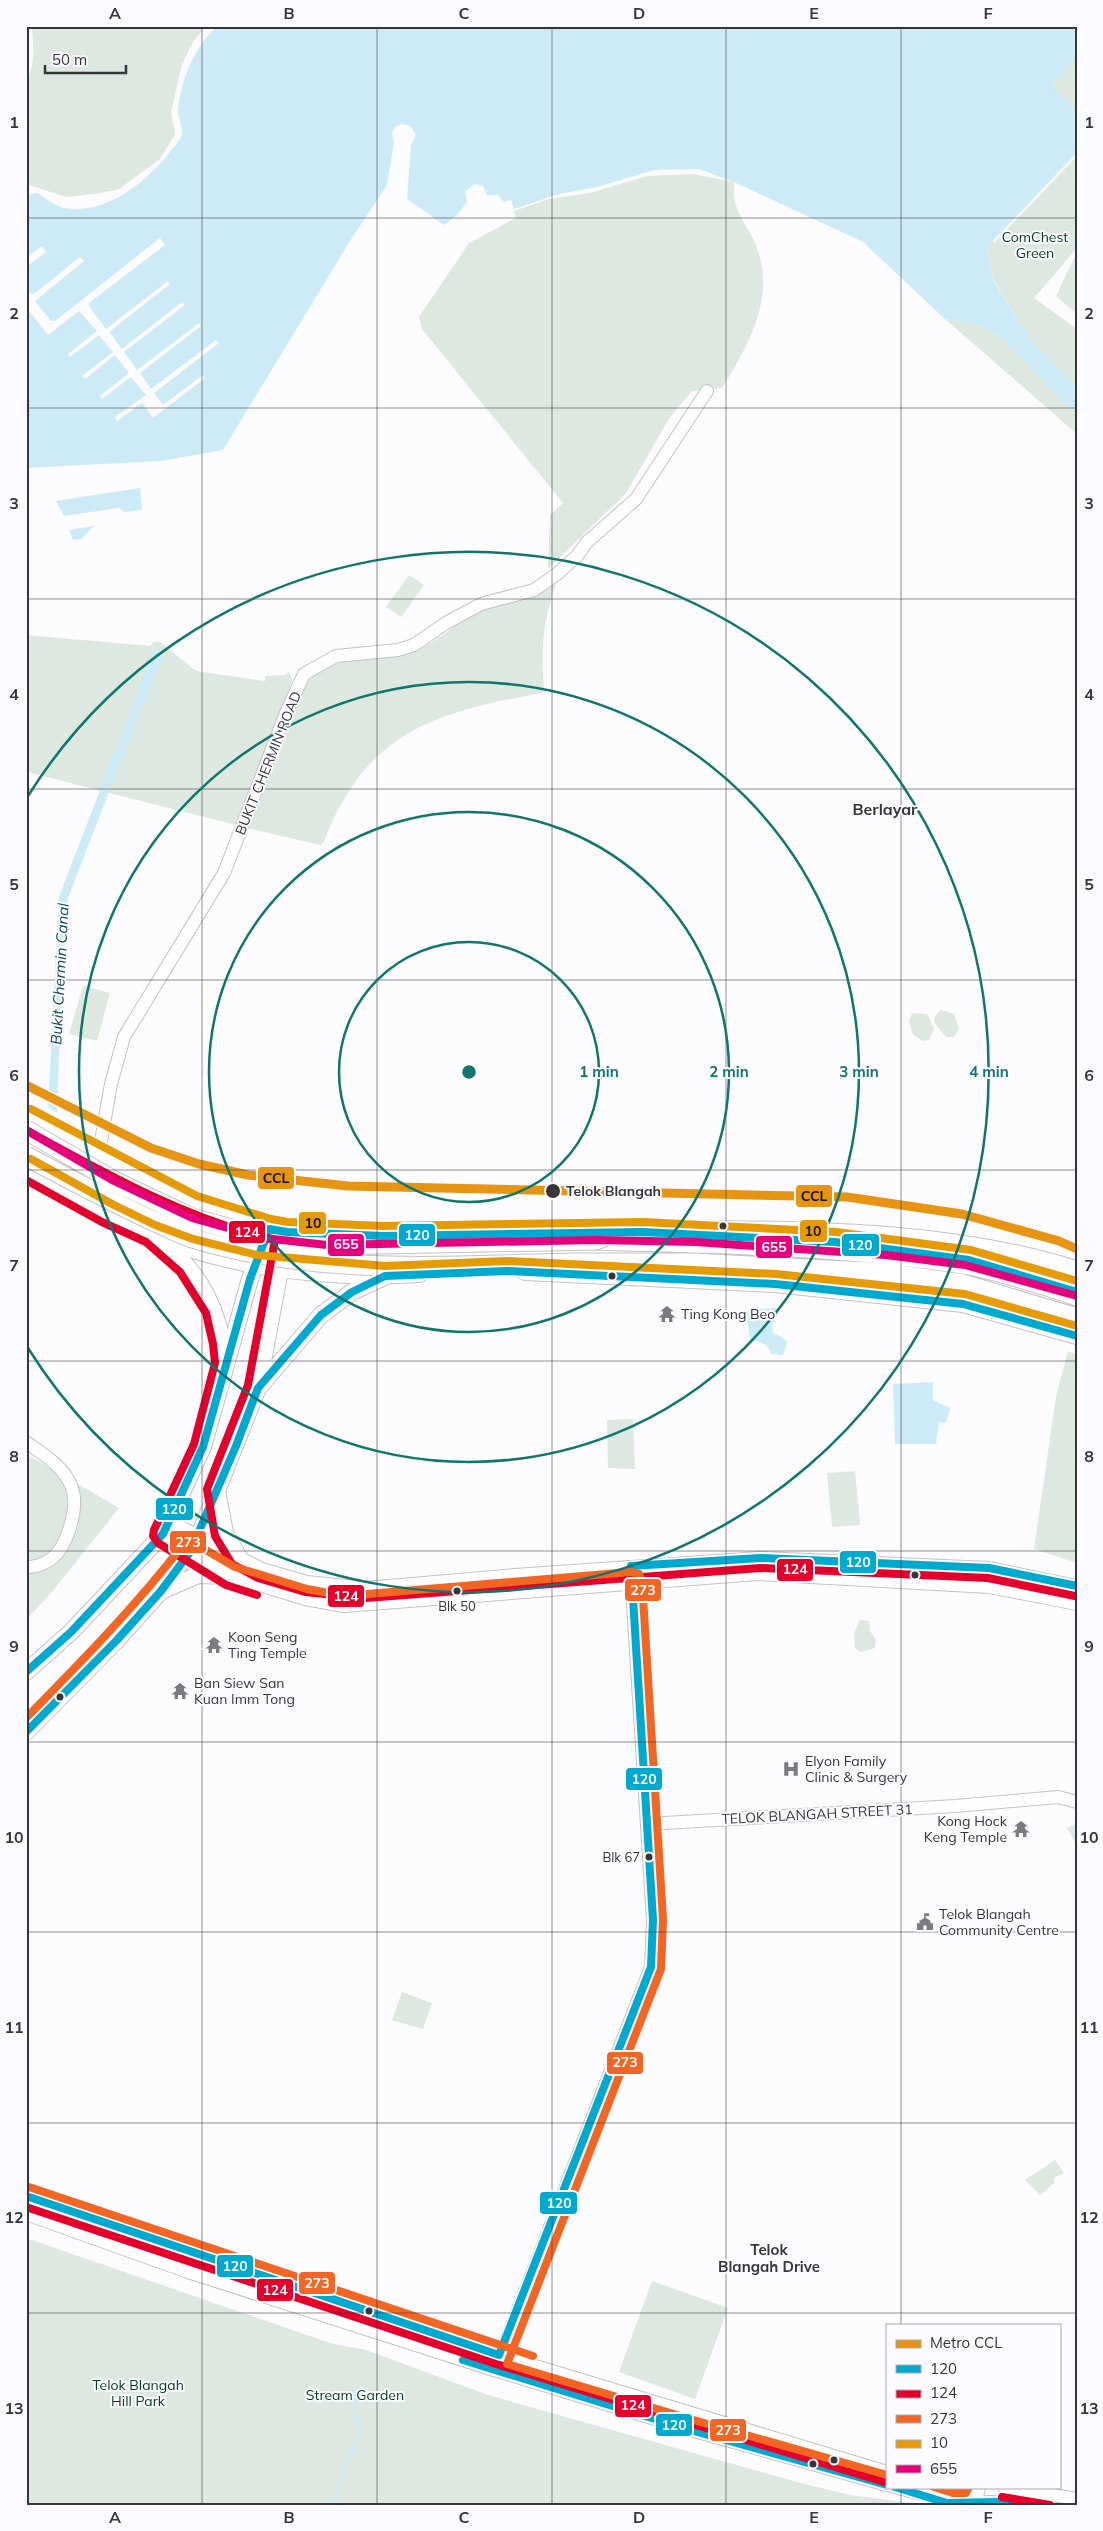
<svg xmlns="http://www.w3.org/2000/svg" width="1103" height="2531" viewBox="0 0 1103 2531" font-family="Mulish,sans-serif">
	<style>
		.green { fill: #dde8e0 }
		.water { fill: #cdebf6 }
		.pier { fill: #fcfbfd }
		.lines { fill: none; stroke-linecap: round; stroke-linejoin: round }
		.stream { stroke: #cdebf6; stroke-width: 3 }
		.river { stroke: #cdebf6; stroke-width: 20 }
		.minor-casing { stroke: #c3c2c5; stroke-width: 14 }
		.major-casing { stroke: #c3c2c5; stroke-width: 18 }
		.highway-casing { stroke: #c3c2c5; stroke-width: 21 }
		.minor { stroke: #fffeff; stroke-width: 12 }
		.major { stroke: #fffeff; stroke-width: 16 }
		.highway { stroke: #fffeff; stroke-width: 19 }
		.highway-bridge-casing { stroke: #c3c2c5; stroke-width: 21; stroke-linecap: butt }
		.highway-bridge { stroke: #fffeff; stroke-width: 19 }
		.bus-1-casing { stroke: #fbfafe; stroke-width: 11 }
		.bus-2-casing { stroke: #fbfafe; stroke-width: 11 }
		.bus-3-casing { stroke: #fbfafe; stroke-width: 11 }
		.bus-4-casing { stroke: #fbfafe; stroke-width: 11 }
		.bus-5-casing { stroke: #fbfafe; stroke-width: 11 }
		.bus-1 { stroke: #00a9ce; stroke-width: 8 }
		.bus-2 { stroke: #e4002b; stroke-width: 8 }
		.bus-3 { stroke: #f26522; stroke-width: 8 }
		.bus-4 { stroke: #e49b06; stroke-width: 8 }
		.bus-5 { stroke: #e5007d; stroke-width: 8 }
		.metro-1-casing { stroke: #fbfafe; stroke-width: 12 }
		.metro-1 { stroke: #e69412; stroke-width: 9 }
		.grid { fill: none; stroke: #36353c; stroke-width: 1; stroke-opacity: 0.55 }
		.ring { fill: none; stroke: #0f766e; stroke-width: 2.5 }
		.stop-dot { fill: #36353c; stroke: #fbfafe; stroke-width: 2 }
		.labels { text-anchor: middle; stroke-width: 4; stroke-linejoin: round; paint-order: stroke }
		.bus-label { font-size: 13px; fill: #36353c; stroke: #fbfafe }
		.park-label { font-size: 14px; fill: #003d1f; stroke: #fbfafe }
		.street-label { font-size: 14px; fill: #36353c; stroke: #fbfafe }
		.stop-label { font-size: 14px; font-weight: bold; fill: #36353c; stroke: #fbfafe; text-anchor: start }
		.poi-label { font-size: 14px; fill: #36353c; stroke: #fbfafe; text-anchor: start }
		.water-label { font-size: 15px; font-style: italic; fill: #0d4a59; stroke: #fbfafe }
		.neighbourhood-label { font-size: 15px; font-weight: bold; fill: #36353c; stroke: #fbfafe }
		.quarter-label { font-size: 16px; font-weight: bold; fill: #36353c; stroke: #fbfafe }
		.centre { fill: #0f766e; stroke: #fbfafe; stroke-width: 2.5 }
		.ring-label { font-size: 15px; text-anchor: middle; font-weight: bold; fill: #0f766e; stroke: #fbfafe; stroke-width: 4; stroke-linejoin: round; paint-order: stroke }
		.line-badge { stroke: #fbfafe; stroke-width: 2 }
		.badge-label { font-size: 14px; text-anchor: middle; font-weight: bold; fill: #fff }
		.pale-badge-label { font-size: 14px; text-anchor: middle; font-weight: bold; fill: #111 }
		.neatline { fill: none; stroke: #36353c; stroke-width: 2 }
		.grid-label { font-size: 16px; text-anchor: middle; font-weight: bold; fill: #36353c }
	</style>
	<rect width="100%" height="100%" fill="#fcfbfd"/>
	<path class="green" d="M32,26H206L193,42L182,64L171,112L175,134L160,159L119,189L100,193L66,197L26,184V81C36,67 33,43 32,26Z
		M1077,57V112L1053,87V83Z
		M1077,152V248L1034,298L1077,329V434L945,319L986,327L1031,361L1039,355L993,279L986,247Z
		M693,174L734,182C734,188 734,196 735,202C739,219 753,234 758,251C775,299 747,348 722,388L692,391L670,417L626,493L548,569L550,515L563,503L422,329L419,317L469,243L516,218L514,211L549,199L590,193L647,176Z
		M1077,252V314L1056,296Z
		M409,575L424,585L401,617L386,607Z
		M556,584C542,625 541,647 544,690L541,693C432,713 366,732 323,843L320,845L248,828L300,691C324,659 347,661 384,657C392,657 400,657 407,655C434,646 455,622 482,610C507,599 533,600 556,584Z
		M26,635L150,646L154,642H160L196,671L265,681V676L285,675L290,672L292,681L240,826L31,773L26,768Z
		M83,986L110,993L97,1041L69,1034Z
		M941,1010L954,1014L959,1029L954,1037H946L934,1022L935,1016Z
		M912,1013L927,1014L934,1029L929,1040L923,1041L913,1035L909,1021Z
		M1068,1351L1077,1355V1563L1034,1549L1056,1397Z
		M633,1419L635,1469L608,1468L607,1420Z
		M26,1454L119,1508L51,1593L26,1620Z
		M855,1471L860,1525L832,1527L827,1473Z
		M860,1620L869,1621L870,1631L876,1640L875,1648L860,1652L855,1648L854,1633Z
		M1077,1823V1846L1067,1828Z
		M402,1992L432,2003L423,2029L392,2020Z
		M1055,2160L1064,2173L1054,2178V2183L1040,2195L1025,2180Z
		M26,2238L333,2344L366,2350L488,2395L797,2482L850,2495L928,2505H26Z
		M652,2281L728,2308L695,2399L619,2372Z"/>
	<path class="water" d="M217,26H1077V57L1053,83V87L1077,112V152L986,247L993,280L1039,354L1031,361L986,327L945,319L863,242L734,182L699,169L654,170L597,187L559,194L514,209L511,200L504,202L498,195H487L483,186L474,184L465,192L467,202L457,215L444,225L407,199L411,145L416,135L411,126L401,124L395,127L392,133L394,143L387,185L348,244L223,450L160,461L26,468V195L38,193C45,198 55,206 64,208C104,216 147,182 170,152C174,147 181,140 182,133C183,126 178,118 178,111C181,79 194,48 217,26Z
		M140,488L142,510L125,512L119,508L64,516L56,501Z
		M94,526L81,539L73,540L69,530Z
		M155,647L164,650L68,898L61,995L57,1113L48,1107L59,897Z
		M777,1308L778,1315L772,1325L773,1333L782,1337L787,1342L783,1355L771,1354C768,1343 760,1342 750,1340L747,1314L756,1309Z
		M933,1382V1400L950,1408L946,1423L939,1422L936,1444H895L893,1384Z"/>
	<path class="pier" d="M1077,153V156L994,243L993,241Z
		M160,238L165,245L89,303V306L106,329L168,281L170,284L109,332L122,349L182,302L185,305L124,352L137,370L199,323L201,326L140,373L151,389L216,340L219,343L154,393L163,405L203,375L205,378L153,418L142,403L117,421L115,417L146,395L131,377L102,399L100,396L129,373L115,355L85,379L82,376L113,352L99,335L70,357L68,354L97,331L79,311L48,335L26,307V289L30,293L34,294L80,257L84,261L35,301L51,321H55Z
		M42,246L46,252L26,267V258Z"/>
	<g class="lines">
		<path class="stream" d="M333,2505L350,2452L359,2434L354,2390"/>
		<path class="river" d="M1016,339L1077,402"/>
		<g class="minor-casing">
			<path id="minor" d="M102,1202L101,1141L111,1084L124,1037L224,873L286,713L304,674L336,656L398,650L414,645L446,623L481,604L534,590L557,574L577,556L587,542L636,499L707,391
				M26,1442C44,1455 64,1466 72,1488C79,1508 67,1550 48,1561C42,1565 34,1567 26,1567
				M169,1521L262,1569L307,1582L366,1588L515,1575L760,1558L989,1568L1077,1586
				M163,1534L231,1576L305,1599L344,1606L757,1574L989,1587L1077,1604
				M647,1824L955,1806L1058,1797L1077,1802
				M26,2196L499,2355L887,2472
				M26,2214L188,2272L494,2370L694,2431L887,2485
				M497,2364L651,1967L653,1920L631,1573
				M894,2487L930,2496L947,2503L996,2502L1018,2505
				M1004,2487L1077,2499
				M970,2504L977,2497L979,2487"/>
		</g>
		<g class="major-casing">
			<path id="major" d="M26,1118C103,1161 184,1209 271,1229C306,1237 345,1234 381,1236
				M26,1168C78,1199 132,1230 190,1249C263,1272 344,1278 420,1274
				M163,1243C201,1273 219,1311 225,1359
				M525,1272L775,1284L963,1304L1077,1336
				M260,1386L321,1315L352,1292L384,1277
				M217,1491L225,1533L239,1557
				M166,1589L198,1575L231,1576
				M26,1672L71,1632L163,1534L203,1447L250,1279L258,1257
				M26,1732L117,1640L161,1591L199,1536L258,1388L282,1259"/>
		</g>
		<g class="highway-casing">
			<path id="highway" d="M689,1230C820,1232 951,1231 1077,1271
				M596,1240C716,1243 845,1246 963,1264C997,1270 1044,1285 1077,1296
				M572,1263H693L885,1273L963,1284L1077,1318"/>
		</g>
		<use href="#minor" class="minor"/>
		<use href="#major" class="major"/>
		<use href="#highway" class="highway"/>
		<g class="highway-bridge-casing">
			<path id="highway-bridge" d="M26,1130L114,1181L192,1218L264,1238L327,1245L596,1240L615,1232L635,1229
				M26,1156C67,1178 108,1200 151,1220C163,1225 176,1232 189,1237C312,1276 444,1266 572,1263"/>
		</g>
		<use href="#highway-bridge" class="highway-bridge"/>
		<g class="bus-1-casing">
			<path id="bus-1" d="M26,1672L71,1632L163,1534L203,1447L250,1279L269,1229L287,1232L383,1236L643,1232L835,1242L969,1260L1077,1292
				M26,1732L117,1640L161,1591L190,1552L236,1446L258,1388L321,1315L352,1292L385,1276L507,1271L775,1284L963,1304L1077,1336
				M26,2196L499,2355L651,1967L653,1920L631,1566L760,1558L989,1568L1077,1586
				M463,2360L694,2431L887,2485
				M895,2487L947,2503L996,2502L1016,2505"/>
		</g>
		<g class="bus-2-casing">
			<path id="bus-2" d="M26,1130C106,1174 186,1219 275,1240L248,1385L207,1489L215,1536L232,1564L258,1578L305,1592L366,1598L760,1568L988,1578L1075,1596
				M26,1180L102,1222L146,1242L180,1272L206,1313L213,1344L215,1363L194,1444L154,1530L153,1536L158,1543L226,1585L257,1595
				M26,2207L496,2364L884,2482
				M1002,2497L1050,2505"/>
		</g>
		<g class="bus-3-casing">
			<path id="bus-3" d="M26,1718C81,1662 135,1607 183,1545L188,1542L194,1543L235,1567L307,1589L344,1596L631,1572L639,1574L642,1581L663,1919L661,1969L507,2364L697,2421L887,2475
				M29,2187L533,2356
				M934,2487L953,2493H966L969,2487"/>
		</g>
		<g class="bus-4-casing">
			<path id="bus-4" d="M31,1109L197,1196L271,1219L288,1222L383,1226L643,1222L836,1232L971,1250L1077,1281
				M31,1159L112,1204L155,1225L193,1239L257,1255L385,1266L507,1261L776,1274L965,1294L1077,1326"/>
		</g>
		<g class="bus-5-casing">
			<path id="bus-5" d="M26,1130L114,1181L192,1218L264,1238L327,1245L596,1240L696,1242L886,1255L965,1265L1077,1296"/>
		</g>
		<use href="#bus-1" class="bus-1"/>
		<use href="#bus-2" class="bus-2"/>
		<use href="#bus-3" class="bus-3"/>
		<use href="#bus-4" class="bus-4"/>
		<use href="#bus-5" class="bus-5"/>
		<g class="metro-1-casing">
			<path id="metro-1" d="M26,1085L151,1148L199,1164L248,1175L348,1186L847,1197L962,1214L1059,1241L1077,1249"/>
		</g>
		<use href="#metro-1" class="metro-1"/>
	</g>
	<path class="grid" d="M202,26V2505M377,26V2505M552,26V2505M726,26V2505M901,26V2325M26,218H1077M26,408H1077M26,599H1077M26,789H1077M26,980H1077M26,1170H1077M26,1361H1077M26,1551H1077M26,1742H1077M26,1932H1077M26,2123H1077M26,2313H1077M901,2487V2505"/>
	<g class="ring">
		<circle cx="469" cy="1072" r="130"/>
		<circle cx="469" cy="1072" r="260"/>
		<circle cx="469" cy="1072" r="390"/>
		<path d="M28 796A520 520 0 1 1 28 1348"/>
	</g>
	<defs>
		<g id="temple-bare" transform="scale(1.35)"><path d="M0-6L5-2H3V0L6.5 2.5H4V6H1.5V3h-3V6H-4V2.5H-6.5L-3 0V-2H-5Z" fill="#7b7a80" stroke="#fbfafe" stroke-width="2.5" paint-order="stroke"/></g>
		<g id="hospital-bare" transform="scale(1.35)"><path d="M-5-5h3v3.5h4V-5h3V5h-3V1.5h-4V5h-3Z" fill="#7b7a80" stroke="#fbfafe" stroke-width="2.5" paint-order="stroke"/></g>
		<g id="civic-bare" transform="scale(1.35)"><path d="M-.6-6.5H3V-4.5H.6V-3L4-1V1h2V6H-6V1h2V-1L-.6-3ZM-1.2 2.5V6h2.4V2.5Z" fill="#7b7a80" stroke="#fbfafe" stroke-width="2.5" paint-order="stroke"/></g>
	</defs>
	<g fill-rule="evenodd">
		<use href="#temple-bare" x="667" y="1314"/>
		<use href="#temple-bare" x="214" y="1645"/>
		<use href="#temple-bare" x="180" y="1691"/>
		<use href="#hospital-bare" x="791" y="1769"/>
		<use href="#temple-bare" x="1021" y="1829"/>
		<use href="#civic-bare" x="925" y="1922"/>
	</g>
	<g class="stop-dot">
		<circle cx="553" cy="1191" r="8"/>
		<circle cx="723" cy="1226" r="4.5"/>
		<circle cx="612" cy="1276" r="4.5"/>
		<circle cx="915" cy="1575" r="4.5"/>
		<circle cx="457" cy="1591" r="4.5"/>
		<circle cx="60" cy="1697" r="4.5"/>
		<circle cx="649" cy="1857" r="4.5"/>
		<circle cx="369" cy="2311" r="4.5"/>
		<circle cx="834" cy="2460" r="4.5"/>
		<circle cx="813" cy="2464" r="4.5"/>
	</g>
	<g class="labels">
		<g class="bus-label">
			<text x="457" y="1611">Blk 50</text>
			<text x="640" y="1862" text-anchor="end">Blk 67</text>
		</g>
		<g class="park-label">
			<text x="1035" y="242">ComChest<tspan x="1035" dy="16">Green</tspan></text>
			<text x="138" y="2390">Telok Blangah<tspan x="138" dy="16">Hill Park</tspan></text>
			<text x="355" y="2400">Stream Garden</text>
		</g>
		<g class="street-label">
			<text transform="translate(268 763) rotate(-68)" y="5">BUKIT CHERMIN ROAD</text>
			<text transform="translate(817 1814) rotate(-3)" y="5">TELOK BLANGAH STREET 31</text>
		</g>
		<g class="stop-label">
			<text x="566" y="1196">Telok Blangah</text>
		</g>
		<g class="poi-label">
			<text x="681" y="1319">Ting Kong Beo</text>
			<text x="228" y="1642">Koon Seng<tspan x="228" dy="16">Ting Temple</tspan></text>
			<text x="194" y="1688">Ban Siew San<tspan x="194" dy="16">Kuan Imm Tong</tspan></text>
			<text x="805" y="1766">Elyon Family<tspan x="805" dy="16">Clinic &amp; Surgery</tspan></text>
			<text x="1007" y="1826" text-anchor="end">Kong Hock<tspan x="1007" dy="16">Keng Temple</tspan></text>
			<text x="939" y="1919">Telok Blangah<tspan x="939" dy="16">Community Centre</tspan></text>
		</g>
		<g class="water-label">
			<text transform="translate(60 974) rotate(-87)" y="5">Bukit Chermin Canal</text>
		</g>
		<g class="neighbourhood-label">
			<text x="769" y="2255">Telok<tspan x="769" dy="17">Blangah Drive</tspan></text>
		</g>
		<g class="quarter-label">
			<text x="885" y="815">Berlayar</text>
		</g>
	</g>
	<circle cx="469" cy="1072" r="8" class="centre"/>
	<g class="ring-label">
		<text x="599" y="1077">1 min</text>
		<text x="729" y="1077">2 min</text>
		<text x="859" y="1077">3 min</text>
		<text x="989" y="1077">4 min</text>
	</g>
	<g class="line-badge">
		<rect x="257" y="1166" width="38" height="24" rx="5" fill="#e69412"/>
		<rect x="795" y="1184" width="38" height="24" rx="5" fill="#e69412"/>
		<rect x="298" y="1211" width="29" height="24" rx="5" fill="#e49b06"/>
		<rect x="799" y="1219" width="29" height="24" rx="5" fill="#e49b06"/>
		<rect x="228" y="1220" width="38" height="24" rx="5" fill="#e4002b"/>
		<rect x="398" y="1223" width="38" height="24" rx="5" fill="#00a9ce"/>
		<rect x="327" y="1233" width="38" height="24" rx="5" fill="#e5007d"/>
		<rect x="841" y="1233" width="39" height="24" rx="5" fill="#00a9ce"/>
		<rect x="755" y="1235" width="38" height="24" rx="5" fill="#e5007d"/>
		<rect x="155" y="1497" width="39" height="24" rx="5" fill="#00a9ce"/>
		<rect x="169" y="1530" width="38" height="24" rx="5" fill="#f26522"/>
		<rect x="839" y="1550" width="38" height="24" rx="5" fill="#00a9ce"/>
		<rect x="776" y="1558" width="38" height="24" rx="5" fill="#e4002b"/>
		<rect x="624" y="1578" width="38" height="24" rx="5" fill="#f26522"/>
		<rect x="327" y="1584" width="38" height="24" rx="5" fill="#e4002b"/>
		<rect x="625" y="1767" width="38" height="24" rx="5" fill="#00a9ce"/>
		<rect x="606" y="2051" width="38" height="24" rx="5" fill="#f26522"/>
		<rect x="539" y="2191" width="39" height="24" rx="5" fill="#00a9ce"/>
		<rect x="216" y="2254" width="38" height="24" rx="5" fill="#00a9ce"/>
		<rect x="298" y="2271" width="38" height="24" rx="5" fill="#f26522"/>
		<rect x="256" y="2278" width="38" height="24" rx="5" fill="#e4002b"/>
		<rect x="614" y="2394" width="38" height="24" rx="5" fill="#e4002b"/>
		<rect x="655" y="2413" width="38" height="24" rx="5" fill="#00a9ce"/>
		<rect x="709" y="2418" width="38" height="24" rx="5" fill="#f26522"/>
	</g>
	<g class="badge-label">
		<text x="247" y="1237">124</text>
		<text x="417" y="1240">120</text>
		<text x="346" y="1249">655</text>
		<text x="860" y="1250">120</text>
		<text x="774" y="1252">655</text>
		<text x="174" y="1514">120</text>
		<text x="188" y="1547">273</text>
		<text x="858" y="1567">120</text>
		<text x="795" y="1574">124</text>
		<text x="643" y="1595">273</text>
		<text x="346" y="1601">124</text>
		<text x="644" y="1784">120</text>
		<text x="625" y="2067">273</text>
		<text x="559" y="2208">120</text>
		<text x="235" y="2271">120</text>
		<text x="317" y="2288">273</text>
		<text x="275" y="2295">124</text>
		<text x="633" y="2410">124</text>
		<text x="674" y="2430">120</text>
		<text x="728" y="2435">273</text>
	</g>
	<g class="pale-badge-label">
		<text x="276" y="1183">CCL</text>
		<text x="814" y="1201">CCL</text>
		<text x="313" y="1228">10</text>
		<text x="813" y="1236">10</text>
	</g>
	<rect width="1103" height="2531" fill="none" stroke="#fbfafe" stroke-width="55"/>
	<rect x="886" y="2324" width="175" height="165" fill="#fbfafe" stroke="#acabb0"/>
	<rect x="896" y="2340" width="25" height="8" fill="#e69412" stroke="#acabb0"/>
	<text x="930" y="2348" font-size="15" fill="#36353c">Metro CCL</text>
	<rect x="896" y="2365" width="25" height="8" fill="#00a9ce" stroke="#acabb0"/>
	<text x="930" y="2374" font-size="15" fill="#36353c">120</text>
	<rect x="896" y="2390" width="25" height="8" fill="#e4002b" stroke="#acabb0"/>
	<text x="930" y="2398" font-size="15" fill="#36353c">124</text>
	<rect x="896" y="2415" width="25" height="8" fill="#f26522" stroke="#acabb0"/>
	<text x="930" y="2424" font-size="15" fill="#36353c">273</text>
	<rect x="896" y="2440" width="25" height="8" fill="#e49b06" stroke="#acabb0"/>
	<text x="930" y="2448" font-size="15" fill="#36353c">10</text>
	<rect x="896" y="2465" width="25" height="8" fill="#e5007d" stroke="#acabb0"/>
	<text x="930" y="2474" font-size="15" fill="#36353c">655</text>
	<path d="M45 65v8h81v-8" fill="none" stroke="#36353c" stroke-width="2.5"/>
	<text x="52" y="65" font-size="15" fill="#36353c" stroke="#fbfafe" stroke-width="4" paint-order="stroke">50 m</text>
	<rect x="28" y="28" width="1048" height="2476" class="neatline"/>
	<g class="grid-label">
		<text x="115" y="19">A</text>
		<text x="289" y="19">B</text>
		<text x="464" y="19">C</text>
		<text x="639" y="19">D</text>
		<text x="814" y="19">E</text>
		<text x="988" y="19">F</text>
		<text x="14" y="128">1</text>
		<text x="1089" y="128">1</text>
		<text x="14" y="319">2</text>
		<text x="1089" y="319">2</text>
		<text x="14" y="509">3</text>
		<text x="1089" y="509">3</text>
		<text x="14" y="700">4</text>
		<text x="1089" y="700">4</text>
		<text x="14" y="890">5</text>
		<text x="1089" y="890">5</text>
		<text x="14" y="1081">6</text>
		<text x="1089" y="1081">6</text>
		<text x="14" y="1271">7</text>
		<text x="1089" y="1271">7</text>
		<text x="14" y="1462">8</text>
		<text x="1089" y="1462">8</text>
		<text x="14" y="1652">9</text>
		<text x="1089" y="1652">9</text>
		<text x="14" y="1843">10</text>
		<text x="1089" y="1843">10</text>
		<text x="14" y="2033">11</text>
		<text x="1089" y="2033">11</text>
		<text x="14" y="2223">12</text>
		<text x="1089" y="2223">12</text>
		<text x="14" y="2414">13</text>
		<text x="1089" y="2414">13</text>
		<text x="115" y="2523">A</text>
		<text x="289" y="2523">B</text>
		<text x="464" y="2523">C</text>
		<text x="639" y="2523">D</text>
		<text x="814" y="2523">E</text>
		<text x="988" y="2523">F</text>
	</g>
</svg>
